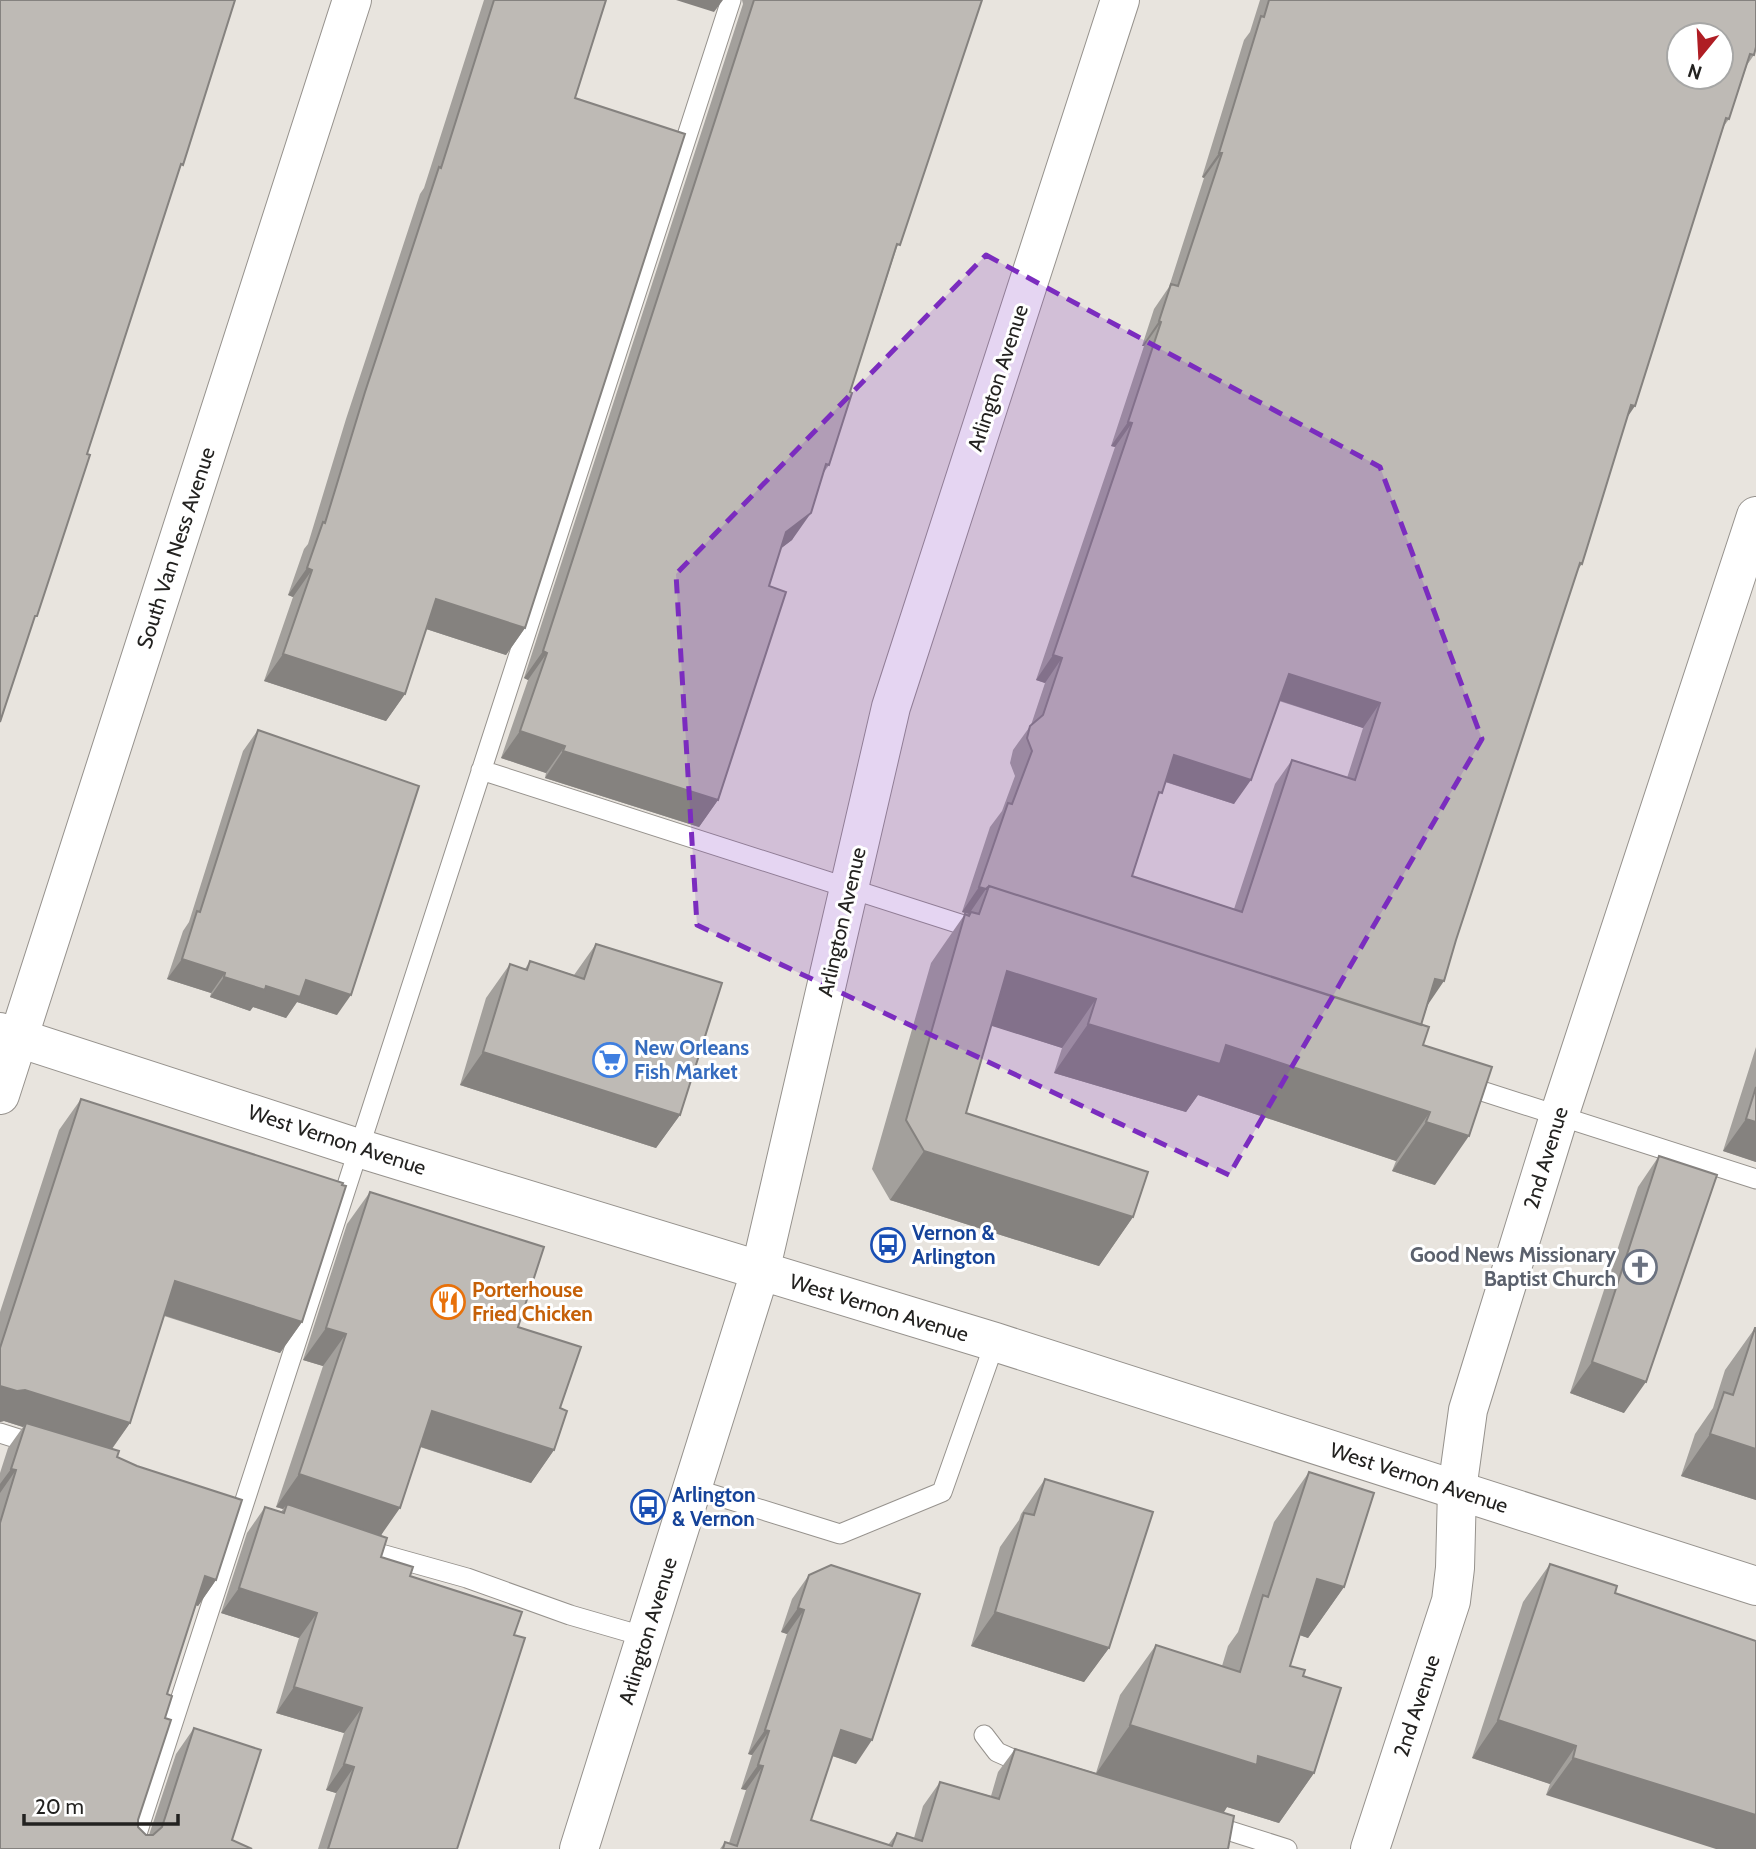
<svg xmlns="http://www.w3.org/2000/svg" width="1756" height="1849" viewBox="0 0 1756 1849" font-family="Cabin,sans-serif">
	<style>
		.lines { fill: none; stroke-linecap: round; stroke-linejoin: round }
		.lane-casing { stroke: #96928d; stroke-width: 21 }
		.street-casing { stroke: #96928d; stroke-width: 40 }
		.secondary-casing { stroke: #96928d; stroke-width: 40 }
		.lane { stroke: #fff; stroke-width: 19 }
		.street { stroke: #fff; stroke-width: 38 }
		.secondary { stroke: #fff; stroke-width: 38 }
		.wall { fill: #a3a09c; fill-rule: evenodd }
		.shaded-wall { fill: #85827f }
		.building { fill: #bebab5; stroke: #85827f; stroke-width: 2; fill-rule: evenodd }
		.marked { fill: #7b2cbf; fill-opacity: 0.2; stroke: #7b2cbf; stroke-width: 5; stroke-dasharray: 14 9; stroke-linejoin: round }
		.labels { text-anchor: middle; stroke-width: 6; stroke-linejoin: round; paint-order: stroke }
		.street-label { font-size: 21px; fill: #232220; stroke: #fff }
		.shop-label { font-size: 21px; font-weight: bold; fill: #366cbe; stroke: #fff; text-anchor: start }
		.transit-label { font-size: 21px; font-weight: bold; fill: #164399; stroke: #fff; text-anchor: start }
		.worship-label { font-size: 21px; font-weight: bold; fill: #5b616d; stroke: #fff; text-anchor: end }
		.food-label { font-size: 21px; font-weight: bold; fill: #c56008; stroke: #fff; text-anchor: start }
	</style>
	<rect width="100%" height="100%" fill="#e8e4de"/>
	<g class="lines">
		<g class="lane-casing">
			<path id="lane" d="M481,770L982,931
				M1460,1084L1756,1179
				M0,1433L38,1445
				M692,1488L840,1534L942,1492L995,1342
				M356,1547L467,1578L570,1615L646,1637
				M984,1735L997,1752L1033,1768
				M1208,1824L1287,1849
				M132,1849L731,0"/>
		</g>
		<g class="street-casing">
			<path id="street" d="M0,1095L352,0
				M1370,1849L1451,1601L1455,1568L1457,1490L1468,1410L1559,1116L1756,516"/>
		</g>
		<g class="secondary-casing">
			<path id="secondary" d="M0,1032L358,1148L995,1342L1756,1586
				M579,1849L760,1272L891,707L1120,0"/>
		</g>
		<use href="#lane" class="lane"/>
		<use href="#street" class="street"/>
		<use href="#secondary" class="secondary"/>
	</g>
	<path class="wall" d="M484,0H606L575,98L525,628L506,655L426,629L405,694L386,721L264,681L293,597L288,595L304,549L308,544L346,419L420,194L424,188Z
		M742,0H982L895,253L850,392L829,465L822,475L792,540L780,549L769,586L718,800L699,827L545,778L546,773L501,758L528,680L524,678L743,4Z
		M1260,0H1756L1754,55L1747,65L1729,119L1724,126L1627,418L1582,564L1577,571L1421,1025L1435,1185L1392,1171L1396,1161L1198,1095L1186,1112L1054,1073L1062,1048L991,1025L966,1113L1133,1217L1099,1266L890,1200L872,1169L931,963L965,914L968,915L969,914L962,912L990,827L1002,811L1015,776L1010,763L1013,750L1031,725L1045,683L1036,680L1115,447L1111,446L1144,346H1142L1154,309L1169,287L1204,178L1202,177L1244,40L1250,32ZM1279,701L1363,728L1347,778L1292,760L1275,784L1234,909L1132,876L1156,801L1165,782L1234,804Z
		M258,730L337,1015L297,1002L286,1018L253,1007L250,1011L210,997L211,993L167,979L183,931L189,922L243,751Z
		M596,944L680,1115L656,1148L460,1085L486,998L510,964L525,969L530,961L574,975Z
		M1756,1047V1162L1723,1151Z
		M81,1099L302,1322L280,1353L164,1316L130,1423L112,1449L216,1580L198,1606L196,1605L167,1694L165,1718L138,1820V1827L146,1835H149L176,1754L194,1728L232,1840L0,1849V1473L8,1448L23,1427L4,1421L0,1422V1312L59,1130Z
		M1659,1156L1624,1413L1570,1393L1638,1187Z
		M370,1192L518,1327L560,1408L554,1450L531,1483L420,1447L381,1536V1557L410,1576L514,1635L457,1849H318L336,1793L326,1790L344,1733L276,1713L299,1638L221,1613L247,1533L265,1507L281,1512L283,1509L276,1507L323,1366L303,1360L347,1224Z
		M1755,1328L1756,1500L1681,1476L1695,1434L1713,1408L1725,1370Z
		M1309,1472L1344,1587L1308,1638L1300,1635L1290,1666L1303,1676L1314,1773L1279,1823L1227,1807L1224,1812L1228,1849H720L725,1842L729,1843L746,1790L741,1789L752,1755L748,1754L787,1634L781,1632L792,1599L809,1575L856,1764L832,1756L811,1820L888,1845L897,1833L914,1838L923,1806L940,1782L991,1796L998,1772L1015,1749L1096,1773L1120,1695L1156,1645L1222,1666L1228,1646L1238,1632L1274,1522Z
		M1045,1479L1109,1648L1084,1682L971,1646L1000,1547L1019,1520L1021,1514Z
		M1550,1564L1615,1593L1730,1633L1546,1795L1550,1784L1472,1758L1523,1602Z"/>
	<path class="shaded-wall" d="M676,0H723L714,12Z
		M1219,153H1222L1204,178L1202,177Z
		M1159,321L1161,322L1144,346H1142Z
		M1631,405L1635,406L1618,431Z
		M1128,422L1132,423L1115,447L1111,446Z
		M811,513L792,540L767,559L786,532Z
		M307,568L312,570L293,597L288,595Z
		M436,599L525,628L506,655L417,626Z
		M543,651L547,653L528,680L524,678Z
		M283,654L405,694L386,721L264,681Z
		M1053,655L1062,658L1045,683L1036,680Z
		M1289,674L1380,703L1363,728L1272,698Z
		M520,731L565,746L546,773L501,758Z
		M563,751L718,800L699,827L545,778Z
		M1174,755L1251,780L1234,804L1157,779Z
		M979,887L986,889L969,914L962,912Z
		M182,959L225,973L211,993L167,979Z
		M1007,971L1096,999L1062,1048L973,1020Z
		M224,977L266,986L306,980L351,995L337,1015L297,1002L286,1018L253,1007L250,1011L210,997Z
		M1435,979L1444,981L1427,1006Z
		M1088,1024L1226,1045L1430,1112L1396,1161L1198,1095L1186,1112L1054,1073Z
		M483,1052L680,1115L656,1148L460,1085Z
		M1746,1119L1756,1122V1162L1723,1151Z
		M1426,1122L1469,1136L1435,1185L1392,1171Z
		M924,1151L1133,1217L1099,1266L890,1200Z
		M175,1281L302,1322L280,1353L154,1312Z
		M326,1328L346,1334L323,1366L303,1360Z
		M1592,1362L1646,1382L1624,1413L1570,1393Z
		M0,1386L25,1390L130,1423L108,1454L26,1423L23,1427L4,1421L0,1422Z
		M432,1411L554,1450L531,1483L409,1443Z
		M1710,1434L1756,1449V1500L1681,1476Z
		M11,1469L16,1470L0,1493V1484Z
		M299,1474L400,1508L377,1541L287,1504L283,1509L276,1507Z
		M205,1576L216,1580L198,1606L187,1602Z
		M1317,1579L1344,1587L1308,1638L1282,1629Z
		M239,1588L317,1613L299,1638L221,1613Z
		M798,1608L804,1610L787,1634L781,1632Z
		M995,1612L1109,1648L1084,1682L971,1646Z
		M294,1687L362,1708L344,1733L276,1713Z
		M1498,1720L1576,1746L1550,1784L1472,1758Z
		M1130,1725L1258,1756L1314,1773L1279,1823L1227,1807L1222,1815L1095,1775Z
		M765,1730L769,1731L752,1755L748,1754Z
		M841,1730L872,1740L856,1764L824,1753Z
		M1573,1758L1756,1815V1849H1716L1546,1795Z
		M344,1764L354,1767L336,1793L326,1790Z
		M758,1765L763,1766L746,1790L741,1789Z"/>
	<path class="building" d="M0,0H235L183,165L181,164L87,454L90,455L37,616H35L0,722Z
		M494,0H606L575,98L685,134L525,628L436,599L405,694L283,654L312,570L307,568L323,522L325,523L365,392L439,167L441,168Z
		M754,0H982L900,245L897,244L850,392L852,393L829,465L826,464L811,513L786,532L769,586L786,592L718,800L563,751L565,746L520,731L547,653L543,651Z
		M1269,0H1756V47L1754,55L1750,54L1729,119L1726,118L1635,406L1631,405L1582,564L1580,563L1456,940L1444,981L1435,979L1421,1025L989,886L986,889L979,887L1008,803L1012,804L1032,751L1027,738L1030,726L1043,715L1062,658L1053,655L1132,423L1128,422L1161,322L1159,321L1171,284L1178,286L1222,153H1219L1261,16L1264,17ZM1679,35H1721V77H1679ZM1289,674L1380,703L1355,780L1292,760L1242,912L1132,876L1159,792L1162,793L1174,755L1251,780Z
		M258,730L419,786L351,995L306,980L300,997L266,986L265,990L224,977L225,973L182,959L197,911L200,912Z
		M989,886L1429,1027L1423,1045L1492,1067L1469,1136L1426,1122L1430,1112L1226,1045L1220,1064L1088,1024L1096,999L1007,971L966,1113L1148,1172L1133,1217L924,1151L906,1120L965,914L969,916L971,912L979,914Z
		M596,944L722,983L680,1115L483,1052L510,964L527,970L530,961L584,979Z
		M1756,1087V1122L1746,1119Z
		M81,1099L343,1183L342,1185L346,1186L302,1322L175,1281L130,1423L25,1390L17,1391L0,1386V1348Z
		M1659,1156L1717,1175L1646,1382L1592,1362Z
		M370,1192L544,1247L518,1327L581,1347L560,1408L567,1411L554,1450L432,1411L400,1508L299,1474L346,1334L326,1328Z
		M1755,1328H1756V1449L1710,1434L1724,1392L1733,1395Z
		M26,1423L119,1451L117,1457L137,1466L242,1500L216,1580L205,1576L167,1694L172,1696L165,1718L171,1720L138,1820V1827L146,1835H153L162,1827L194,1728L261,1750L232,1840L252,1849H0V1523L16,1470L11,1469Z
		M1309,1472L1374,1493L1344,1587L1317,1579L1290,1666L1305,1670L1303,1676L1341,1688L1314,1773L1258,1756L1257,1765L1130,1725L1156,1645L1240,1672L1263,1595L1268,1597Z
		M1045,1479L1153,1512L1109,1648L995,1612L1024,1513L1034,1515Z
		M287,1504L387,1538L381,1557L413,1567L410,1576L522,1612L514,1635L525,1638L457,1849H328L354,1767L344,1764L362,1708L294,1687L317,1613L239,1588L265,1507L284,1513Z
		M1550,1564L1617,1586L1615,1593L1756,1641V1815L1573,1758L1576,1746L1498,1720Z
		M831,1565L920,1594L872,1740L841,1730L811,1820L892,1846L897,1833L922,1841L940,1782L999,1799L1015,1749L1234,1816L1228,1849H723L725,1842L737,1846L763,1766L758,1765L769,1731L765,1730L804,1610L798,1608L809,1575Z"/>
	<path class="marked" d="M986,255L1380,467L1482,739L1229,1175L697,925L676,574Z"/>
	<defs>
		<g id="supermarket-ring" transform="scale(1.75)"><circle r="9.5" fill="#fff" stroke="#3f7fe0" stroke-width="1.5"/><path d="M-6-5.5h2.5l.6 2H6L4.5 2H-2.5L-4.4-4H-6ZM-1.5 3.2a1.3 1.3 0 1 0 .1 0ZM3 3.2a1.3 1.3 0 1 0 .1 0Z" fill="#3f7fe0"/></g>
		<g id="bus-ring" transform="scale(1.75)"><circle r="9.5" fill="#fff" stroke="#1a4fb4" stroke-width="1.5"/><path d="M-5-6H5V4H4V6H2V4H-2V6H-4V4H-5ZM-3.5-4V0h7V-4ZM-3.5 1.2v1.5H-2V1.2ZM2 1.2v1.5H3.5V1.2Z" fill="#1a4fb4"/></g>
		<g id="church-ring" transform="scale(1.75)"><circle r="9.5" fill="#fff" stroke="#6b7280" stroke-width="1.5"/><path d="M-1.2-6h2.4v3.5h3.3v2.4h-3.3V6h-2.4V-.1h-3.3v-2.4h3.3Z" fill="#6b7280"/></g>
		<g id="restaurant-ring" transform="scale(1.75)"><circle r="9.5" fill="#fff" stroke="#e8710a" stroke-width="1.5"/><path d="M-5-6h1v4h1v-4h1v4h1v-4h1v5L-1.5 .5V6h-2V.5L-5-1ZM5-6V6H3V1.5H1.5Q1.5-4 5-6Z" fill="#e8710a"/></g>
	</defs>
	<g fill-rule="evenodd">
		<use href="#supermarket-ring" x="610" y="1060"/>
		<use href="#bus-ring" x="888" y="1245"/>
		<use href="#church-ring" x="1640" y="1267"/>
		<use href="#restaurant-ring" x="448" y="1302"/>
		<use href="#bus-ring" x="648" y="1507"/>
	</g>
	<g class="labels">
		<g class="street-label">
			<text transform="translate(998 378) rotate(-72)" y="7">Arlington Avenue</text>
			<text transform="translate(176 548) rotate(-72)" y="7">South Van Ness Avenue</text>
			<text transform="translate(842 922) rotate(-77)" y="7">Arlington Avenue</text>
			<text transform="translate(337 1140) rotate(18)" y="7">West Vernon Avenue</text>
			<text transform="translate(1546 1158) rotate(-73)" y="7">2nd Avenue</text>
			<text transform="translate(879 1308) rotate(17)" y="7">West Vernon Avenue</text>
			<text transform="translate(1419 1478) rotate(18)" y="7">West Vernon Avenue</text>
			<text transform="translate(648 1631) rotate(-73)" y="7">Arlington Avenue</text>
			<text transform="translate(1417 1706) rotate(-72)" y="7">2nd Avenue</text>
		</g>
		<g class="shop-label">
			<text x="634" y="1055">New Orleans<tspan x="634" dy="24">Fish Market</tspan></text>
		</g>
		<g class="transit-label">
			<text x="912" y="1240">Vernon &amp;<tspan x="912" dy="24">Arlington</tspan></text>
			<text x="672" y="1502">Arlington<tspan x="672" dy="24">&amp; Vernon</tspan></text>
		</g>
		<g class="worship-label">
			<text x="1616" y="1262">Good News Missionary<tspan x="1616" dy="24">Baptist Church</tspan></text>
		</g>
		<g class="food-label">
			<text x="472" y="1297">Porterhouse<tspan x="472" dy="24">Fried Chicken</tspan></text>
		</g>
	</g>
	<g transform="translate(1700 56) rotate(198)"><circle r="33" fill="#ffffff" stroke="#a7a7a6" stroke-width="2"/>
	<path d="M0-5L12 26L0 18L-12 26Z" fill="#af1d24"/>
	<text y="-10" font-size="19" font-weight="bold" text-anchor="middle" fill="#232220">N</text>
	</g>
	<path d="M24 1814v10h154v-10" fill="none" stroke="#232220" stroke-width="3.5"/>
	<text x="35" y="1814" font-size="21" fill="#232220" stroke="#ffffff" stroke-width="5" paint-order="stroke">20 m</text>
</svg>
